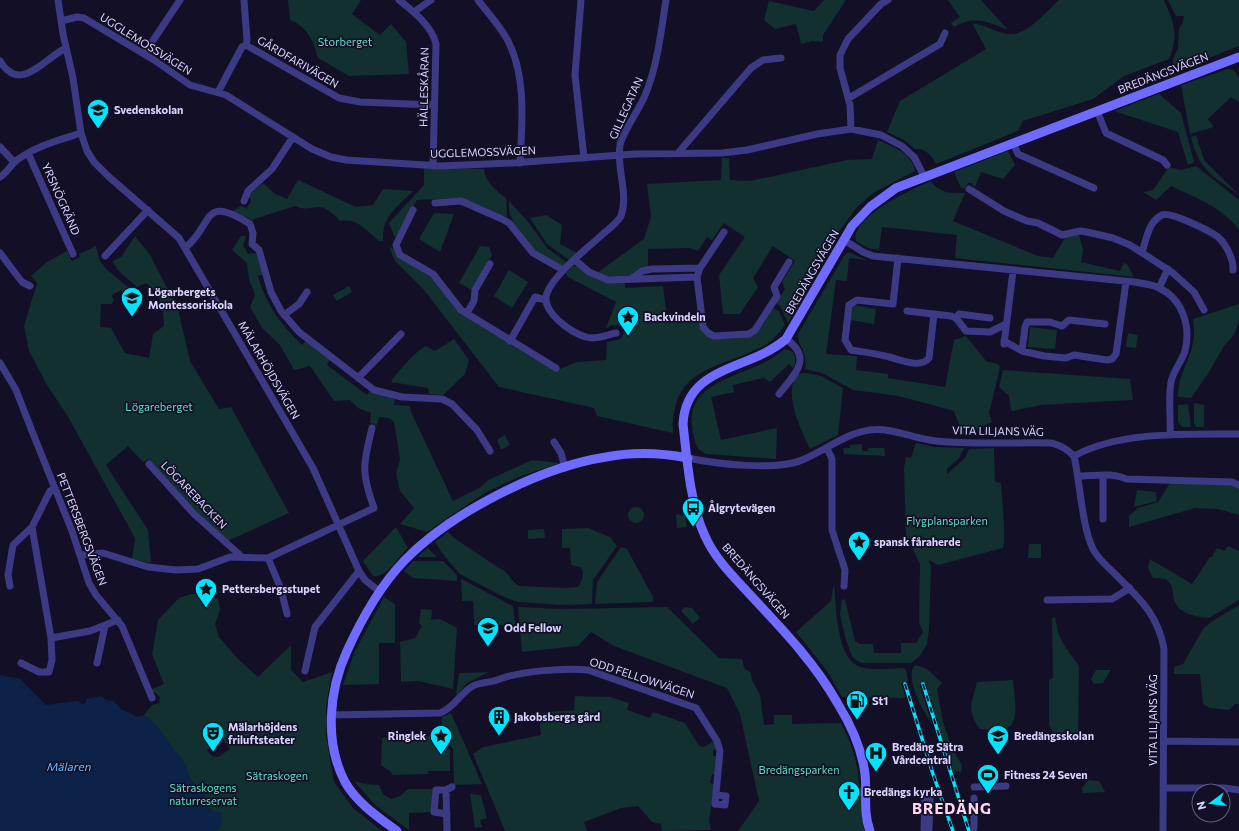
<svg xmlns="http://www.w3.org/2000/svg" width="1239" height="831" viewBox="0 0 1239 831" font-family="Commissioner,sans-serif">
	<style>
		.green { fill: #12302f; fill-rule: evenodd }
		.water { fill: #0c2248 }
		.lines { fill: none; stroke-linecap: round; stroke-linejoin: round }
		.street { stroke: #3d3a85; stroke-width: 7 }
		.secondary { stroke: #6f6bff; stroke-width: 9 }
		.rail-casing { stroke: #00e5ff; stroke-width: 3.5 }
		.rail { stroke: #130f26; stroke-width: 2; stroke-dasharray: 6; stroke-linecap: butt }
		.labels { text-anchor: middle; stroke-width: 3.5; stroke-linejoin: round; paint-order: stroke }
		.park-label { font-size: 11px; fill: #5fe0c0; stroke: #130f26 }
		.street-label { font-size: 11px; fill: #d9d4ff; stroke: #130f26 }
		.poi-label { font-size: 11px; font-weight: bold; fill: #d9d4ff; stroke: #130f26; text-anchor: start }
		.water-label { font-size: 12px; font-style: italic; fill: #62b6ff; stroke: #130f26 }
		.district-label { font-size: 15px; font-weight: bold; letter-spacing: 1px; fill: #ffd6f0; stroke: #130f26 }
	</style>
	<rect width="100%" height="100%" fill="#130f26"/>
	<path class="green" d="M288,0H361L352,14L380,35L391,24L406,42L409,74L349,76L318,58C314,42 307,26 290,20Z
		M824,0H846L823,35V42L813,41L801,44L796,24L775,29L764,20L769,1L814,11Z
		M948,0H981L1008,30C987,22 976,15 954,27L951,23L960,17Z
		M1059,0H1164C1174,23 1179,35 1169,59L1124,76L1093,99L1023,121L1018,131L936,164C931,155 926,148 915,149L904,140L887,132L900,101L986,49L972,23C985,25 996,32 1008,34C1026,37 1047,11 1059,0Z
		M1168,0H1239V46L1173,72V59L1178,48L1179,28L1183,23L1184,16H1176Z
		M1228,69L1234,70L1239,78V102L1231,97L1208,119L1214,127L1190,134L1181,85Z
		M1159,94L1181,113L1194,162L1188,165L1178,132L1114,111Z
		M1196,135L1204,160L1239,195C1212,175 1199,171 1191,137Z
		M878,140C892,147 912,152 915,171L873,193L856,208L838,233L788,323L780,306L776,303L785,289L782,282L795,261L773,246L753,278L758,287L740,314H723L719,275L745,237L724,223L712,240L707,237L698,251L689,248L648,249V267C628,279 619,280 597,273L644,239L651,217L647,184L721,180L722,158H729L730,180L750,181L847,160L872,159Z
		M1008,151L1015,165L1003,179L981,172L975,187L971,183H968L964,189L961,188L954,172Z
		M1196,166L1239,200V230C1224,208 1194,197 1171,186L1156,200L1143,192L1153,190L1169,167L1181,170Z
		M424,168L484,169C484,180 497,192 506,198L507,217L461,198L417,200L395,238L389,223L424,185Z
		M298,180L356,207L373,205L383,189L413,191C397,208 382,215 383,241H379C367,231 356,217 340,221C317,195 315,215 295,206L252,220L233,211L241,206L246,208L251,202L249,195L263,183L275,194L287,199Z
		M931,181C940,194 951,193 965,193L953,221L1038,256L1053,258L1065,238L1079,234L1083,250L1081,262L1120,271L1124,263L1127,264L1134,277L955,258L957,235L882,227L879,250L868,248L856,241C850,217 914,188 931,181Z
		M509,201L529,223L547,248L565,261L566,264L563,267C555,262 546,258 538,253C525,244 506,218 509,201Z
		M434,213L454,214L440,252L419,239Z
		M546,215L562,225L560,244L577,253L569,260L547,244L530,218Z
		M135,236L150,255L178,309L190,361L219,409L231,407L289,513L228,541L180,497L149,459L143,462L128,446L106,465L148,530L151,563L132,559L135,538L67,415L47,385L29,351L24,326L37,283L31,276L47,262L67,251L72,261L80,257L79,254L96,246L100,261L106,269L128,287L130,297L128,300L121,290L112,295L114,301L111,304H101L100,327L111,328L125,353L149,358L153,334L164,326C164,309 161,293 146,283L137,287C127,277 118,274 113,261L121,257Z
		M241,236H246L243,245L248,254L256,253L263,275L258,276C266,305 281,325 302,345L306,341L330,360L327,365L367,395L370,391L395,399L394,405L410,406L411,412L453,501L481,487L488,480L532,460L560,463L521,476L486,492L427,532L400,524L414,508L400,491L396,474L400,459L394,422L389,418L379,417L377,425L370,423L371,413L358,408L350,400L334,401L310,366L294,370L280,345L262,328L250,307L255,295L249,279L247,263L232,250Z
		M480,246L489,247L492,255L473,291L459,283Z
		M389,247L395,249L431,276L456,309L498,334L509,344L555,371L577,362L606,360L607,342L621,339L624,332C619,323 614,324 606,328L616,302L568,277L566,273L573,266H577C597,280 600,284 625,283V288L663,286L667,318L700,315C700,322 700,330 705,335C711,342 749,339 756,333C763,327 768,316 773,308L779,311L785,325C779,333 772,342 763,346C718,370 671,366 673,433L597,416L594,408L499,387L424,290L395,261Z
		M848,252L867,260L849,258L847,281L836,280L826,354L857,356L856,370L888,374V378L945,387L954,340L966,336L986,361L998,364L1000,368L989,413L992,422L963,435L954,411L899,396L853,390L822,373L805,369C808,351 797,345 798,334L844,256Z
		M509,270L528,282L512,308L494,296Z
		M349,286L352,292L337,301L333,295Z
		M1239,304V321L1234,335L1224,346L1209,372L1191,398L1178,397C1177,378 1189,362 1193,343C1195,335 1194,327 1193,319Z
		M852,305L876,309L874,324L850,320Z
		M1030,327L1057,330L1055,349L1028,347Z
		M1128,333L1138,335L1136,348L1126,347Z
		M454,339L469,360L465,374L443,395L429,394L428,388L391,382C395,374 418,349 426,346L435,351Z
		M785,349L793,352C796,358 796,362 793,368L789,364L770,382L764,378L733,385L734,392L711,397L721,440L777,428L776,459L707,454C696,450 695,444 693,433C683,386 730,379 761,364C770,360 777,355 785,349Z
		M1003,370L1130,379L1133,400L1041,405L1013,411L1011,410L1009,396L999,387Z
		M805,373L821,376L843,388L838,435L810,449C801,430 782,392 798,374Z
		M1194,403L1204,405V427H1196L1194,423Z
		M1188,404L1191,427H1182L1178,422V405Z
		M505,435L510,445L501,450L497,440Z
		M916,443L934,447L964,448L959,458L947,469V474L965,458L969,449L994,448L995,482L1001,483C1002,496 1006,540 1003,548L938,565L929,560L931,567L929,629L927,644L920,656L911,663H862L856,660L852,656L846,640L840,615L842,599L845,600L855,641L860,644H873L874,653H901V643H916L923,632L919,622L920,564L906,535L904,468L906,457L911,458Z
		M862,444V451H868V448H884L885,456L844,454L843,448H850V445Z
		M1170,483L1231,484L1239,488V515L1218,509L1195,508L1129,527V516L1138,508L1158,502Z
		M1137,490L1156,492L1157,501L1134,507Z
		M628 515a8 8 0 1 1 16 0a8 8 0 1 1-16 0Z
		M676,514L685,516L687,527L677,528Z
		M396,527L408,548C398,556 388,578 373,576L363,561Z
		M588,528L610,537L617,546L593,580L592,603L591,604L562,605L518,602L502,596L460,574L445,557L435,542L448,532L454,538L499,568C509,571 510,582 520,586L568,588L578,587C582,581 586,574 580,567L571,565L570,548H562V529Z
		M544,529L545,538L528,539V530Z
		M1029,544H1041V558H1028Z
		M1228,546L1239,551V600L1209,618C1198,617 1179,614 1175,602C1171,591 1176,589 1166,579L1153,578L1148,568L1150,559L1192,584L1210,557H1212L1217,548L1225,551Z
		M621,547L627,549L653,597V602L595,604L597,582Z
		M428,548L437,557H417Z
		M413,561H443L457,575V581L413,578L404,571Z
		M461,579L513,606L515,623L514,625H474L473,601H462Z
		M834,583C836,605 836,660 861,667C873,671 891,668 904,668L906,670L908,681L901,684L906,698L842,697L827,671L796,632L831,601Z
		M191,594H207L218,599L220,610L215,624L219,637L237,658L258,677L291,645V670L303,682L332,672L326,706V735L334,782L353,808L382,831H123L184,763L158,728L144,715L152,705L159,703L160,698L157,694L150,690L164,684L152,654L158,620L179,598ZM222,738L230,749L218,757L212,756L207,750Z
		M384,597L395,604V643H379V684L343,685L354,653Z
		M1239,605V704H1235L1229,710L1210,708L1203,704L1200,674H1174V667L1183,664L1203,629L1211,622Z
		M518,607L562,609L667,607L719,658L742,659L744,668L751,673L752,680L760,695L764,725L774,724V715H792V724L841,723C851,743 858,761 859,784L857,783L860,785L862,792L864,831H738L759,801L740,714L727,688L614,646L591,632L578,646L522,652Z
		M684,607L692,608L700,618L693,624L681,611Z
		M421,609L432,610L431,620L440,619L457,628L453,689L418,681L401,682L400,642L415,638L422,626L419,623Z
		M1055,617L1058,633L1064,645L1079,666L1078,742L1059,741L1054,735L1049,724V680L1053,678L1052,618Z
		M914,666C925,664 934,676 942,683L937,689L943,722L953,750L962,765L961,772L952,771L926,684L920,685L931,722C923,712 905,678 914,666Z
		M1096,670H1111L1103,683L1094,684L1091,679Z
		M489,672L467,683L456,696L459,673Z
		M1013,680C1014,694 1021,725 1005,729C998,731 988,729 980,729C966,711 972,702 977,682Z
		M575,696L610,697L629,703L627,710L650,718L653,712L685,723L699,746L704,747L715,740L718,749L713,750V756H718L716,775L712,774L710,783L715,784L709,820L711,830L662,831L661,824L652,822L638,806L621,808L584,822L587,831H505L473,754L483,747L541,735L539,713L574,710Z
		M451,713L482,784L454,785L453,749L442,734V717Z
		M439,736L450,750V771H428V774L392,775L391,772L381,765L382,738Z
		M1088,780L1099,781L1105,792L1083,793L1082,788Z
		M354,781L365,784L379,785L383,794L391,799L400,796L408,789H433L434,812L409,813V830L376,806Z
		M470,794L481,795L487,818L480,820L482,827L475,828Z"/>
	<path class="water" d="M0,675L20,679L46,705L77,701L82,704L86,703V699L102,696L106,700L114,701L121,709L137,717L144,715L158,728L186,765L190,778L205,794L212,811L222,813L221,827L215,831H0Z"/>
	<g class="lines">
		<path class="street" d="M58,0L63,34L73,78L81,133L87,151L94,162L108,176L179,238L313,468L359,571L365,580L379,591
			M399,0C413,11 432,26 436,44L433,166
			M478,0C488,13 499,25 507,39C527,76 522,123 520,163
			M581,0L575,75L584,158
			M414,12L431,0
			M61,21L77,17L84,18L154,60L190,85L226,95L312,149L331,157L346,160L441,166L512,163L635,154L722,153L747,150L817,134L851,129L881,135L902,146L914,157L924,176
			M246,45L339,98L360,102L434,105
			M144,54L180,0
			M0,61C20,94 42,60 66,48
			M218,92L242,47L246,45L247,40L244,0
			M849,98L940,44L945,33
			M1097,111L1106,133L1163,160L1167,165
			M851,129L850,105L840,68V55L848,39L881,4L888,0
			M1013,143L1018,154L1094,188
			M0,147L14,162
			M28,153L73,254
			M678,153L751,68L763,60L781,58
			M0,177C9,171 11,164 17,160C36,146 59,140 81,133
			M969,189L1004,211L1027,221L1038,223L1062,235L1080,231L1087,232L1113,238L1130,245L1173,273L1194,292L1204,310
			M244,201L248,191L272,169L293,137
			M435,203L461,201L502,219L509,223L533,253L563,270
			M413,210L396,245L400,255L433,274L461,310L556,368
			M724,232L700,268L697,277L703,327L708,333L714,336L749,334L755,330L777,296L774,287L789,262
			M844,240L863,252L873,256L1135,282C1143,284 1152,284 1159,288C1183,299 1191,327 1185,351C1182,361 1173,371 1171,382C1168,398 1171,418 1170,434
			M185,248C214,225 201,193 250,224L253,233L252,244L259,250L271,292L281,311L299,332L374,390L402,397L442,399L452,404L477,430L490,451
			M1142,252C1147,238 1148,222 1162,215C1170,211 1210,231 1218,237C1226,244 1234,260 1233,270
			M0,253L22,282L30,286
			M105,256L148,210
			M898,258L893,304L857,300L849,305L845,340L851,350C863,352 874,353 885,356C897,358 920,370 929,358L934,314
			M575,260L589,272L608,280L697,277
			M631,279L642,271L652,269L700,268
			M1159,288L1168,269
			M907,311L951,316L956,318L966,331L990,332L1006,324
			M467,313L474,301L475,290L490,264
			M284,315L299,304L307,292
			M956,318L959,314L990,318
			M616,333C606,335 596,340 586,337C571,333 540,311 547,293C554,274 589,247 604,233C610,228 617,223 621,216C629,193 616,168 620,145C623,131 640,109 646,93C658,63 661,31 666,0
			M510,341L535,297L546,300
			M1004,341L1022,351L1044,356L1066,358L1074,355L1107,360L1112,359L1116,354L1126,282
			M1004,344L1013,271
			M1022,351L1025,327L1027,322H1050L1062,326L1069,320L1105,324
			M0,363L16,390L30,426L72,531L89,583L96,595L122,626L152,698
			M358,378L401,334
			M779,394C794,375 814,358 786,339
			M554,442L561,453L565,468
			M827,448L832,459V530L845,570L844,586
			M1074,456C1119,431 1189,434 1239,434
			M688,458C716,464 776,471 802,460C824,451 846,433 870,430C892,427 914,439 936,441C974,445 1013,442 1051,443C1061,445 1067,449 1074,456C1080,482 1082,527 1093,549C1098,559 1107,566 1115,574C1139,598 1158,614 1164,649L1163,831
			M149,464L194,514L241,556
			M1078,476C1093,476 1113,472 1126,479L1232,482L1239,485
			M55,488L50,491L32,527L51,638L90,631L118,620
			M1103,519V475
			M80,555L103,553L148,567L176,570L198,569L230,557L268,558L374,508C361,472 363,464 372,428
			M268,558L281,589L287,614
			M10,586L8,575L13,545L32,527
			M1047,600L1112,599L1130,588
			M21,663L39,672H49L52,660L51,638
			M97,663L105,626
			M305,671L315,627L359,571
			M331,715L440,713C454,708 460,693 473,686C480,682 489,683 497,680C519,671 564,668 588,670L696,708L717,741L720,751L715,804L725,805L726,796L716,795
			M1164,741L1239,742
			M974,787L1006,786
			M1163,788H1225L1239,790
			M446,790L447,831
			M447,814L434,812L436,790H446L452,787
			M974,828V798
			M924,829L925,799
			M929,829L930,799"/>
		<path class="secondary" d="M397,831C378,817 357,803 345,782C324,742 329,690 347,651C362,618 379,587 404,561C450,513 541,467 606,457C632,452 662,453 688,458
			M870,831C863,813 867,793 865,774C862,750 851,725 838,704C816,665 786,633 755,600C737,580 716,561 705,536C690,504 687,459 683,424C686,365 749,371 786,339L852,226L870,207L896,188L1239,57"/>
		<g class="rail-casing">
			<path id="rail" d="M905,684L933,774L953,831
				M923,684L969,831"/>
		</g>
		<use href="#rail" class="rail"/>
	</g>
	<defs>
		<g id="school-pin" transform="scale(1.15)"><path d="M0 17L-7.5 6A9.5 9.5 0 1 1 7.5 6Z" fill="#00e5ff" stroke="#130f26"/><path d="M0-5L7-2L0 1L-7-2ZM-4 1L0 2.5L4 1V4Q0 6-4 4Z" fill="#111"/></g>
		<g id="sight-pin" transform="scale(1.15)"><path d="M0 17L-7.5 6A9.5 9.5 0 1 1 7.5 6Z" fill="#00e5ff" stroke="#130f26"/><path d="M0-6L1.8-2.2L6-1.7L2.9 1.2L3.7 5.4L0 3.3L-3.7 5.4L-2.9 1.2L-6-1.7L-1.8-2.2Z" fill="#111"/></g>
		<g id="bus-pin" transform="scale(1.15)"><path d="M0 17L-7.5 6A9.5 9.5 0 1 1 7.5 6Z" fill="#00e5ff" stroke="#130f26"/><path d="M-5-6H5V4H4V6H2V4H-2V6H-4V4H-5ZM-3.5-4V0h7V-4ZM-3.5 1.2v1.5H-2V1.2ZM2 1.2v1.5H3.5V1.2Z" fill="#111"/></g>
		<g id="fuel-pin" transform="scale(1.15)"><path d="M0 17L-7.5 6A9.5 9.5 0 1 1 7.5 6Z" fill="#00e5ff" stroke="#130f26"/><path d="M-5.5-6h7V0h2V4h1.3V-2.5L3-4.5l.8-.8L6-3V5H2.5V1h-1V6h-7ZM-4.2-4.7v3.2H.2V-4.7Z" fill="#111"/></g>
		<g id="building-pin" transform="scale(1.15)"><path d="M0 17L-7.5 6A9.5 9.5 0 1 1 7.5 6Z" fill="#00e5ff" stroke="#130f26"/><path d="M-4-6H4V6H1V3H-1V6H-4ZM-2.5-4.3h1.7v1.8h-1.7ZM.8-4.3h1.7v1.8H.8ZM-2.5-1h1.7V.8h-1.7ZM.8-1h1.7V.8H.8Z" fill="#111"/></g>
		<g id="theatre-pin" transform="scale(1.15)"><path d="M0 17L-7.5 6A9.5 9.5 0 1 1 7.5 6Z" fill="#00e5ff" stroke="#130f26"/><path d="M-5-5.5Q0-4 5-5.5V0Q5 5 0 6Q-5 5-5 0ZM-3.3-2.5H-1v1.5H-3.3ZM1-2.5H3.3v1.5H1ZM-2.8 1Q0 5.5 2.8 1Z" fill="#111"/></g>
		<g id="hospital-pin" transform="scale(1.15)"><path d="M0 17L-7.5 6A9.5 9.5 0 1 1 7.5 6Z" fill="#00e5ff" stroke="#130f26"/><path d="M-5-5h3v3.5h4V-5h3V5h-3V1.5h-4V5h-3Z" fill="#111"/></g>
		<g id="stadium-pin" transform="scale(1.15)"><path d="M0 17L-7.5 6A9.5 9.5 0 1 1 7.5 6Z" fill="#00e5ff" stroke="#130f26"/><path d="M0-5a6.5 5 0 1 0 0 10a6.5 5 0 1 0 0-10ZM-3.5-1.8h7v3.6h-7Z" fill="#111"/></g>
		<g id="church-pin" transform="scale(1.15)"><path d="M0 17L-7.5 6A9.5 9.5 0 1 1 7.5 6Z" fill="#00e5ff" stroke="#130f26"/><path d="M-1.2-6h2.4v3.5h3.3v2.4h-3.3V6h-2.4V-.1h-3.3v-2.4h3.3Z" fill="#111"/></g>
	</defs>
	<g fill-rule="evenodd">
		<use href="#school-pin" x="98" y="110"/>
		<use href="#school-pin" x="132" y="298"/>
		<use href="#sight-pin" x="628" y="317"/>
		<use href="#bus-pin" x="693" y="508"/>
		<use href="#sight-pin" x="859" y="542"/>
		<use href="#sight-pin" x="206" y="589"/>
		<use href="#school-pin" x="488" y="628"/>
		<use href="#fuel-pin" x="857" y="701"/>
		<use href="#building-pin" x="499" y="717"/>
		<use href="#theatre-pin" x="213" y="733"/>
		<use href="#sight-pin" x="441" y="736"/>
		<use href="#school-pin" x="998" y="736"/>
		<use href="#hospital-pin" x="876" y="753"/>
		<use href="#stadium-pin" x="988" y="775"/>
		<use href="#church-pin" x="849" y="792"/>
	</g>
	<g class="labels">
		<g class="park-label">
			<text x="345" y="46">Storberget</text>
			<text x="159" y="411">Lögareberget</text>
			<text x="947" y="525">Flygplansparken</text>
			<text x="799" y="774">Bredängsparken</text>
			<text x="277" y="780">Sätraskogen</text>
			<text x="203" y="792">Sätraskogens<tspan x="203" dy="13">naturreservat</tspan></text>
		</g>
		<g class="street-label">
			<text transform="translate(146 44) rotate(32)" y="4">UGGLEMOSSVÄGEN</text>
			<text transform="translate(298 62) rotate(30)" y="4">GÅRDFARIVÄGEN</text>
			<text transform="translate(1163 73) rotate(-21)" y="4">BREDÄNGSVÄGEN</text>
			<text transform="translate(424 87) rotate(-89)" y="4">HÄLLESKÅRAN</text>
			<text transform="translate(626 108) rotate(-66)" y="4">GILLEGATAN</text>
			<text transform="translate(483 152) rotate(-2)" y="4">UGGLEMOSSVÄGEN</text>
			<text transform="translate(61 199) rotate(66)" y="4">YRSNÖGRÄND</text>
			<text transform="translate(812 272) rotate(-60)" y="4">BREDÄNGSVÄGEN</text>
			<text transform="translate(269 370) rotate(60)" y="4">MÄLARHÖJDSVÄGEN</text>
			<text transform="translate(998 431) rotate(1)" y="4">VITA LILJANS VÄG</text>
			<text transform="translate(194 495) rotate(46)" y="4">LÖGAREBACKEN</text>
			<text transform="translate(82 529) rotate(69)" y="4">PETTERSBERGSVÄGEN</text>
			<text transform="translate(756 581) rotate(49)" y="4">BREDÄNGSVÄGEN</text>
			<text transform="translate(642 678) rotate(18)" y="4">ODD FELLOWVÄGEN</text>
			<text transform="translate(1153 720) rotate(-90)" y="4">VITA LILJANS VÄG</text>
		</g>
		<g class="poi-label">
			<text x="114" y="114">Svedenskolan</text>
			<text x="148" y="296">Lögarbergets<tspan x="148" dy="13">Montessoriskola</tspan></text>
			<text x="644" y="321">Backvindeln</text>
			<text x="708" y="512">Ålgrytevägen</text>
			<text x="874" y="546">spansk fåraherde</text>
			<text x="222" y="593">Pettersbergsstupet</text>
			<text x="504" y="632">Odd Fellow</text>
			<text x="872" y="705">St1</text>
			<text x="514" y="721">Jakobsbergs gård</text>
			<text x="228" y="731">Mälarhöjdens<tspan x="228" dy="13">friluftsteater</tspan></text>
			<text x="426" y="740" text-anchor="end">Ringlek</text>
			<text x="1014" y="740">Bredängsskolan</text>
			<text x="892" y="751">Bredäng Sätra<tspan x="892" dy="13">Vårdcentral</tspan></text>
			<text x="1004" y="779">Fitness 24 Seven</text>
			<text x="864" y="796">Bredängs kyrka</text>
		</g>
		<g class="water-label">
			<text x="69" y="771">Mälaren</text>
		</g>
		<g class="district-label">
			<text x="952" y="814">BREDÄNG</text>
		</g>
	</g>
	<g transform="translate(1211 803) rotate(255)"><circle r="19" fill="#130f26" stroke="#625e7d"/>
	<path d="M0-3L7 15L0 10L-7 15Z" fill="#00e5ff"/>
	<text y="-6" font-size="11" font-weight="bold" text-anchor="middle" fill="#d9d4ff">N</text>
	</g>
</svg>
